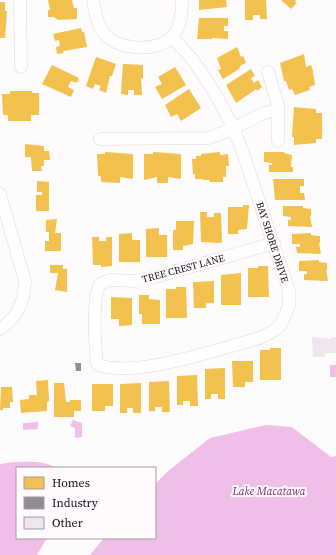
<svg xmlns="http://www.w3.org/2000/svg" width="336" height="555" viewBox="0 0 336 555" font-family="'Source Serif 4',serif">
	<style>
		.water { fill: #efbfe8 }
		.homes { fill: #f2c14e }
		.industry { fill: #8d8d92 }
		.building { fill: #f0e4ee }
		.lines { fill: none; stroke-linecap: round; stroke-linejoin: round }
		.minor-casing { stroke: #ddd7dc; stroke-width: 13 }
		.minor { stroke: #fffeff; stroke-width: 12 }
		.labels { text-anchor: middle; stroke-width: 4; stroke-linejoin: round; paint-order: stroke }
		.street-label { font-size: 10px; fill: #191017; stroke: #fffafe }
		.water-label { font-size: 11px; font-style: italic; fill: #7c2e74; stroke: #fffafe }
	</style>
	<rect width="100%" height="100%" fill="#fefbfd"/>
	<path class="water" d="M330,365H336V377H330Z
		M73,420L82,423V437L75,438V428L70,426Z
		M38,422V429L23,430V423Z
		M266,425L292,427L331,457L336,456V555H90L104,538H155V484L168,471L210,438Z
		M13,462C26,462 45,460 56,468H17V538H47L37,555H0V464Z"/>
	<path class="homes" d="M48,0H72L74,8H77V19L58,20L54,17H48V10H50Z
		M199,0H226L227,7L199,10Z
		M245,0H266L267,19H260V15H253V20H245Z
		M281,0H296L295,2L297,3L291,9Z
		M0,2H5V11H7L5,38H0Z
		M199,18H228V26H224V31H228V39L212,38V39H197Z
		M81,28L82,32H84L87,47L63,51L64,53L57,54L56,47L60,46L59,40L55,41L53,34Z
		M237,47L241,57L243,56L246,63L241,65L239,69L223,79L218,70L221,69L217,58Z
		M304,54L306,67L311,65L313,71L315,85L309,87L310,90L295,95L292,89L289,90L286,81H284L280,63Z
		M96,57L116,64L112,76H110L106,93L99,90L101,86L95,84L93,89L86,86Z
		M123,64L143,65V79L141,78L142,95H134V90H128V95L121,94Z
		M52,65L79,78L77,83L71,81L68,87L74,90L71,97L42,84Z
		M175,67L186,85L162,99L155,87L162,84L158,77Z
		M251,69L255,76L251,78L254,83L258,80L262,87L257,91L256,89L236,103L226,85Z
		M189,89L201,108L181,121L177,114L171,117L165,105Z
		M10,91H32V93H39V115H31V121H8V115H3L2,94H10Z
		M294,107L316,109V113H322V139H316V143L294,145V137H292Z
		M25,144L44,146V151H49L50,160H44V166H41L42,171H32L31,157H25Z
		M105,152L133,154V179L120,177V183L101,182V176H98L97,154H105Z
		M153,152L181,154V179L168,177V183H157V177L144,180V154H153Z
		M220,152V155L228,154L229,166H226V177H223V182H210L209,180H203V179H195V174H193L192,159H196V156H201V154Z
		M264,152H284V153L292,155L291,167H293V172H269V165H272V163L264,162Z
		M273,179H304V186H300V193H304L305,200H275Z
		M37,181L49,182V211H36V195H42V192H37Z
		M243,205H249L247,229L238,230V234H228V207H243Z
		M283,206H303V208L311,209V216H310L312,227L288,226V220H291V217L283,216Z
		M200,212H207V217H214V213H221L222,243L201,242Z
		M57,219L55,233H61V251H45V241H49V232H46V220Z
		M176,221H194L193,244L183,246V250H173V230H176Z
		M159,228V235H167V257H146V229Z
		M132,233V240H140V262H119V234Z
		M311,233V235L320,236V243H319L321,254L297,253L296,247H300V244H292V234Z
		M92,237H99V241H106V237H112V266L101,267V265H93Z
		M319,260V262L327,263V270H326L328,281L304,280V274H307V271H299V261Z
		M50,265H63V269H67V292L55,290L58,273H50Z
		M258,266H268L269,297H248V268H258Z
		M241,273V305H221V275Z
		M214,281V303H206V308H194L193,282Z
		M176,287H186L187,318H166V289H176Z
		M139,295H149V299L160,300V324H142V314H139Z
		M111,297L132,298V325L119,326V319H111Z
		M270,348H281V380H260V350H270Z
		M232,361H253V382H245V387H233Z
		M225,368V399H218V394H211V399H205V369Z
		M197,375L198,406H190V401H183V405H177V376Z
		M48,380L49,401L47,402V411L21,413L20,400L29,399V395H36L37,397L36,381Z
		M169,381L170,412H162V407H155V411H149V382Z
		M54,383H64L66,402H70V400H81V411H74V417H54Z
		M141,383V413H133V408H127V413H120V384Z
		M92,384H113V406H105V411H92Z
		M1,387H12L13,402H10V408H3V410H0Z"/>
	<path class="industry" d="M75,363H81V371H76Z"/>
	<path class="building" d="M312,337L331,339V337H336V353H325V357H313Z"/>
	<g class="lines">
		<g class="minor-casing">
			<path id="minor" d="M20,0L21,67
				M93,0C95,11 96,23 103,32C115,50 156,53 171,38C181,29 182,13 182,0
				M172,38C200,62 229,115 242,150L289,291V306L281,324L275,330L260,338C221,348 133,380 97,364C95,348 92,297 100,284L110,280L135,281L155,277L274,243
				M268,72L278,105V141
				M100,139L208,138L228,131L264,113L278,110
				M0,194L25,281C24,302 18,317 0,329"/>
		</g>
		<use href="#minor" class="minor"/>
	</g>
	<g class="labels">
		<g class="street-label">
			<text transform="translate(273 242) rotate(72)" y="4">BAY SHORE DRIVE</text>
			<text transform="translate(183 268) rotate(-15)" y="4">TREE CREST LANE</text>
		</g>
		<g class="water-label">
			<text x="269" y="495">Lake Macatawa</text>
		</g>
	</g>
	<rect x="16" y="467" width="140" height="72" fill="#fffafe" stroke="#a39ca2"/>
	<rect x="24" y="477" width="20" height="12" fill="#f2c14e" stroke="#a39ca2"/>
	<text x="52" y="487" font-size="12" fill="#191017">Homes</text>
	<rect x="24" y="497" width="20" height="12" fill="#8d8d92" stroke="#a39ca2"/>
	<text x="52" y="507" font-size="12" fill="#191017">Industry</text>
	<rect x="24" y="517" width="20" height="12" fill="#f0e4ee" stroke="#a39ca2"/>
	<text x="52" y="527" font-size="12" fill="#191017">Other</text>
</svg>
